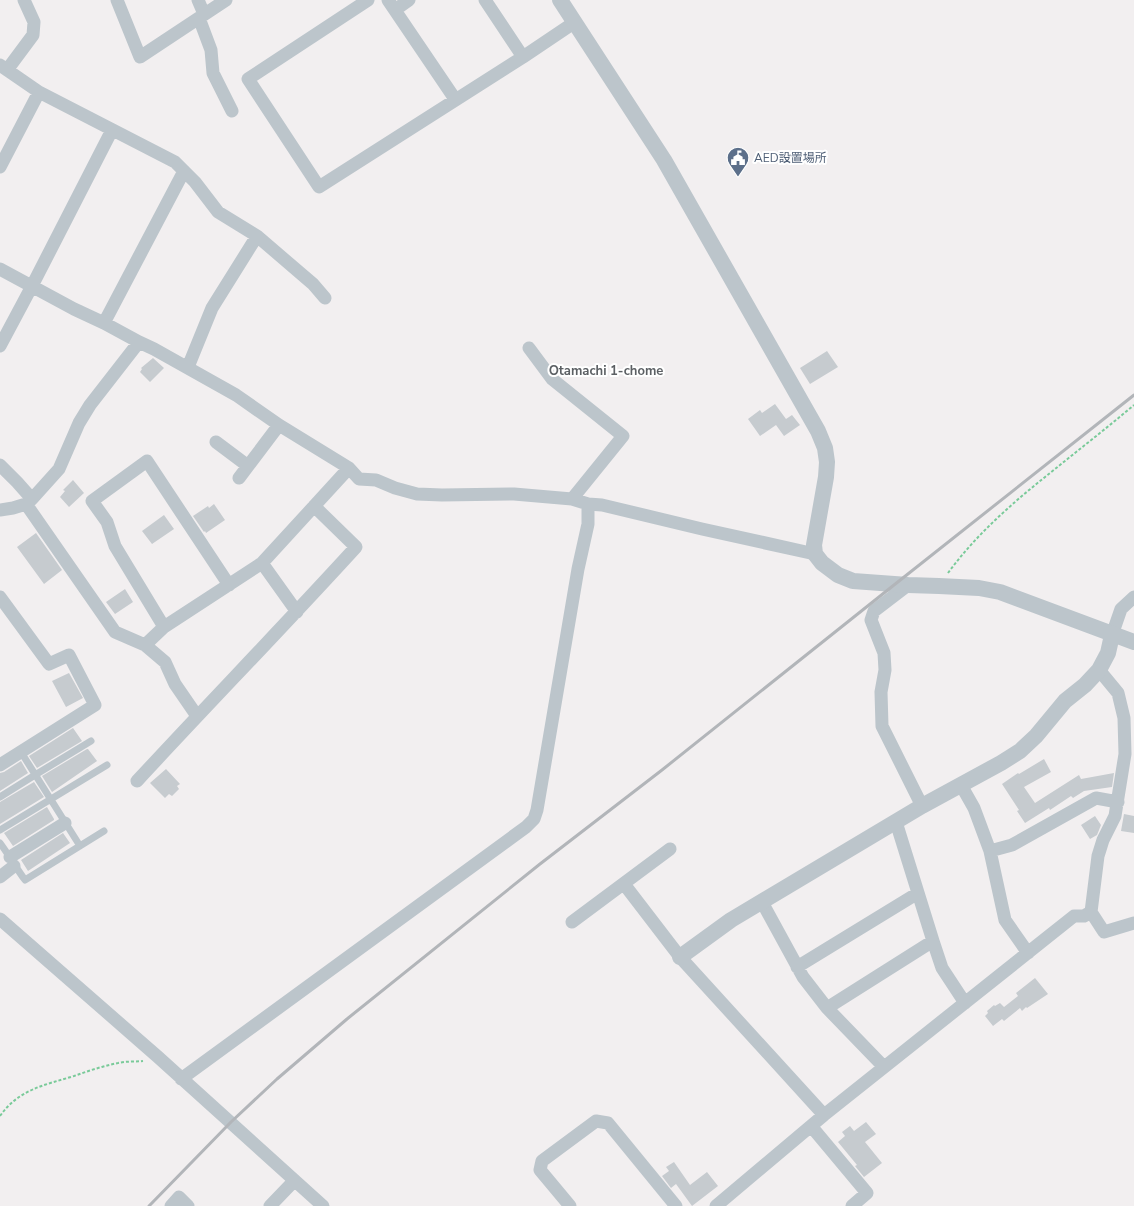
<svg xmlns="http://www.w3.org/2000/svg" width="1134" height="1206" viewBox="0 0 1134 1206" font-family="'Nunito Sans','Noto Sans JP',sans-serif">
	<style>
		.building { fill: #c6cbcf }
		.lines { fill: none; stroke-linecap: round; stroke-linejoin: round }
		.path { stroke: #79ca99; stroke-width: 2; stroke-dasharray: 3 2; stroke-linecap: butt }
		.service { stroke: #bcc5cb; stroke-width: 7 }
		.minor { stroke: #bcc5cb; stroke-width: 13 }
		.tertiary { stroke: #bcc5cb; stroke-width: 16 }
		.rail { stroke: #b2b5b9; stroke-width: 3 }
		.labels { text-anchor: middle; stroke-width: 4; stroke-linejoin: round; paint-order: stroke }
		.service-label { font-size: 12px; fill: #4e5e75; stroke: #fff; text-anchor: start }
		.neighbourhood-label { font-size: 13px; font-weight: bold; fill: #5c6064; stroke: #fff }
	</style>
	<rect width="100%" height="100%" fill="#f2eff0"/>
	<path class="building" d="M827,351L838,367L810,384L800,368Z
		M153,358L164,368L150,382L140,372L142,369L141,368Z
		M775,404L786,419L792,415L800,425L784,436L776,425L760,436L748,419L760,410L762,413Z
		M73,480L84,493L69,507L60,497L65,491L63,490Z
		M214,504L225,520L206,533L205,531L204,532L193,516L208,506L209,508Z
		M164,515L174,529L152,544L142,531Z
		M36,533L62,570L44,584L17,547Z
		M125,589L133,602L115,614L106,602Z
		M69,673L83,698L66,707L52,681Z
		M73,728L82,741L37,768L29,756Z
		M87,749H88L97,761L52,792L42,776Z
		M1044,759L1051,772L1024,787L1035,803L1079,775L1081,779L1114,773L1112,787L1084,791L1073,798L1071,796L1050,810L1049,808L1025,823L1017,811L1019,810L1002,784L1018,773L1019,774Z
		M21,761L28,773L0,791V773L4,772Z
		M166,769L180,784L177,786L179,789L172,796L169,794L165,798L150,783Z
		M34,782L44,797L0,824V802Z
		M47,807L54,819V820L13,846L4,833Z
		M1124,814L1134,816V833L1121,831Z
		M1095,816L1101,825L1097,835L1090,839L1081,825Z
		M63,833L70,843L28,871L21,860Z
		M1035,978L1048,994L1027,1008L1026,1007L1022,1011L1020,1008L1004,1021L1002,1019L993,1026L985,1016L988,1013L987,1011L994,1005L995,1006L1000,1003L1004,1007L1018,996L1016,993Z
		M866,1122L876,1134L865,1142L882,1163L864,1177L855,1166L857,1165L838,1142L845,1136L842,1132L850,1126L854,1131Z
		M674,1162L690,1185L707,1172L718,1186L692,1206L676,1184L671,1188L662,1176L669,1171L666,1167Z"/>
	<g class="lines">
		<path class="path" d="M948,573C978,532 1016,500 1055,469C1081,448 1108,427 1134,405
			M0,1116C19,1089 45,1085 74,1076C88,1071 103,1066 118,1063C126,1061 135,1062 143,1061"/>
		<path class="service" d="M21,752L80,846
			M0,797L35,775L91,741
			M0,830L107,765
			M0,843C9,855 16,868 25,880L104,831"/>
		<path class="minor" d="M117,0L140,57L226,0
			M198,0L204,14
			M368,0L248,79L319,187L523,57L575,22
			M388,0L455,99
			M485,0L523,57
			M395,10L409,0
			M199,18L211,50L213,73L232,111
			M0,65L39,92L175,162L195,182L218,212L257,236L313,284L325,298
			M7,70L33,35L34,22L24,0
			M0,167L39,92
			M0,269L74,309L104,323L139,342L154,349L236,395L279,425L349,468L359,479L376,480L395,488L417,494L442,495L514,494L572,499L588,504L602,505L702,529L815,554
			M104,323L184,171
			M0,346L32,286L112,130
			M529,348L552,379L623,436L572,499
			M188,367L212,308L257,236
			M216,442L248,466
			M0,465L17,482L32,499
			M239,478L279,425
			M26,504L115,632L145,645L164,627L262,563L349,468
			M0,510L13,508L26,504L32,499L59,469L79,423L90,405L139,342
			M262,563L297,612
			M908,585L874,611L871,620L884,653L885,670L881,692L882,726L922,806
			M0,597L49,664L69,655L95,705L0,765
			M164,627L115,546L107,522L92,501L147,461L229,585
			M1112,635L1121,609L1134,597
			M145,645L165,662L175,684L197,716
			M137,781C210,702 284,626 356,547L314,506
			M961,785L974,808L990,851L1005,920L1028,953
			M896,822L933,941L942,968L965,1003
			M990,851L1012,845L1096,798L1118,802
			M10,857L65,823
			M0,877L14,866
			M624,884L680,957L824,1115
			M762,902L803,977L827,1008L884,1067
			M1091,912L1104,932L1134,923
			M0,919L158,1057L323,1206
			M572,922L670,849
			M797,967L918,893
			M827,1008L933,941
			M181,1079L526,827L534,819L537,810L578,569L588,524V504
			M811,1126L867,1193L852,1206
			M171,1206L179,1197L188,1206
			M270,1206L294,1181
			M570,1206L540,1170L542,1161L596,1121L608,1123L676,1206
			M716,1206L824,1115L1074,916H1084L1091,912L1098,856L1103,840L1115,816L1125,754L1124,718L1118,693L1099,670"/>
		<path class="tertiary" d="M560,0L664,160L818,431L825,448L827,462L826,477L814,545L815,554L822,563L838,575L853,581L908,585L939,586L979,588L1000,592L1134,642
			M680,957L731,920L922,806L1001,763L1020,751L1036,736L1065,701L1085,685L1099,670L1108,653L1112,635"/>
		<path class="rail" d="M149,1206L231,1122L277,1079L347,1019L540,864L662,770L894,585L1134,395"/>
	</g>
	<defs>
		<g id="civic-pin" transform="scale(1.15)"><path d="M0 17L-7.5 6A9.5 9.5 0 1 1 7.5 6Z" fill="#5c6f8a" stroke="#fff"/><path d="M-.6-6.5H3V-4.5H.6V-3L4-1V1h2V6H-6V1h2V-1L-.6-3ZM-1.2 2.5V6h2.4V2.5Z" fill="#fff"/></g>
	</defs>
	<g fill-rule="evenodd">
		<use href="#civic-pin" x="738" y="158"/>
	</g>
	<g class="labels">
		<g class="service-label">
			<text x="754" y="162">AED設置場所</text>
		</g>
		<g class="neighbourhood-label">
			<text x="606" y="375">Otamachi 1-chome</text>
		</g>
	</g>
</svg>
